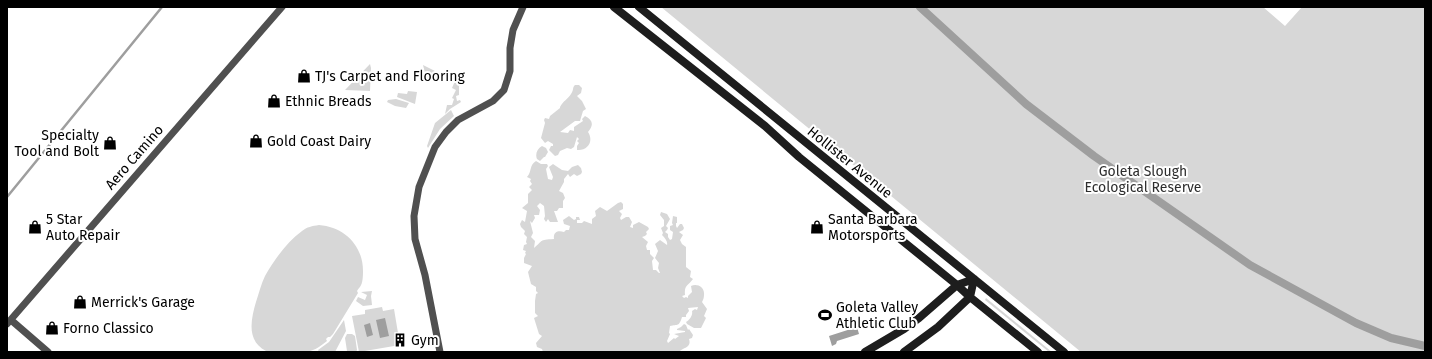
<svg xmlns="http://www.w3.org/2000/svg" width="1432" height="359" viewBox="0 0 1432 359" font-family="'Fira Sans',sans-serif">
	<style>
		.green { fill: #d7d7d7 }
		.water { fill: #9e9e9e }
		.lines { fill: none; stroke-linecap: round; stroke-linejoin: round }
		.stream { stroke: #9e9e9e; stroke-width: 2.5 }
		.canal { stroke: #9e9e9e; stroke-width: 8 }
		.street { stroke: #505050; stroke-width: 7 }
		.secondary { stroke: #1d1d1d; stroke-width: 8 }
		.labels { text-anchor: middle; stroke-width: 4; stroke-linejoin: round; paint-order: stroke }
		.poi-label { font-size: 14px; fill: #000; stroke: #fff; text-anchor: start }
		.street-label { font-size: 14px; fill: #000; stroke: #fff }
		.park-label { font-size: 14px; fill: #2e2e2e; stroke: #fff }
	</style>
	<rect width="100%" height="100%" fill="#fff"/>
	<path class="green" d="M661,7H1263L1285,26L1302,7H1425V352H1081Z
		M370,64L371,68L370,91L345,90Z
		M423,65L435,71L432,75L426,77Z
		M448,75L459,79V95L456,96L457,101L460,100L461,102L450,109L445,114L447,105H452L454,99L452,98L456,90L452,88L455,81L447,79Z
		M575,85H579L582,88L581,93L577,96L582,101L586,109L583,111L580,121H575L560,132L568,133L570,130L574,131V127L583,121L582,119L585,116C593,120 594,125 588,132C594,141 588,151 577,150V146L579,143L577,141L579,139L577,137L574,147L571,149L567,148L560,151L558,155L555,156L549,150L551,146H553V144L548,141L545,143L541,138L545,123L544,120L545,118L549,119L550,116L560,108V107C563,101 568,99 571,94C574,90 572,88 575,85Z
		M408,91L417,92L415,104L397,97L398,93L407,94Z
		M396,99L409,103L406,108L395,106L387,102L388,100Z
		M451,110L454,116L440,129L428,148L427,146L435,123Z
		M542,146L546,148L548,152L545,157H544L540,161L537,159C535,154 537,149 542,146Z
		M536,161L541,164H547L548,166L546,169L548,179L552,180L553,177L549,167L553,164L562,170L568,171L572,167L578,165L581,168L582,172L581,174L577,176L574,174L570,177L568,174L564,179V182L559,191L563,193L565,198L563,201V208H559L557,211H554L558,222H550L548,219L546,222L544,219L545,216L544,206L540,203L537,206L540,210L539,215H534L535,218L532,223L530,221L533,233L531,237L535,241L534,248C544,240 538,240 554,239C553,232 558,230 564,232L566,230H569L570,226L564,224L563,220L569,216L574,220L576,219V217H579L580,220H577V223H582L584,221L592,224V219L596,216L595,211L600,207L607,211L618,203L621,202L623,204V209L619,211L622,214L620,218L621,220L626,217H629L632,222L630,227L633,228V225L639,222L648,227L649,229L646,232L647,234L645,236L642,237L648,242L646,246L647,250H650V254L654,258L652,261L653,270H656L659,273H660L658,268L659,263L655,258L658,251L655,244L660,240L667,245C668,242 665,238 662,235L663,233L661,228L664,226V220L660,215L661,212L667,214L670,219L666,226L668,228L667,230L665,232L668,234V237L670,240L672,239L673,232L670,230V226L673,225L672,223L673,216L677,217V223H676V226L677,228L680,224H682L684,228L683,230L679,232L683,235L680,240L682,244L686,247V267L691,271L690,277L693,279C688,286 684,285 685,295L682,296L684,298L686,297L688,298V296L692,292L691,286C697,283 705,287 704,295C704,298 703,300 702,302L707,309L704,316L706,318L701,328H694L687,324L686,322C690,320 693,315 692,311L695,309L697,310L698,307L688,308L689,311L686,315V317H682C679,327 678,324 670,326L669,333L670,334L667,341L668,343L674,338L675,339L679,336L674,334L685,332V331L677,330V329L681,327L684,324L686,325L688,330L689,329L693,335L692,338L689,339C692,348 683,347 679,352H543L542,349L537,347L536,343L542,336L539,334L534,318L538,316L535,313V301L536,294L538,293L536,291V287L531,284L528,272L532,266L524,263V258L526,254L525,253L526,251L523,250L524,245L527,244L526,242L527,237L524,234L525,231L521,227L520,224L522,220L525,222L527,211L522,208L528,203V194L532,190L529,187L532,184L530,181L531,179L527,177C532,172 529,165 536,161Z
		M319,225C344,227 363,245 363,271C363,275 363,283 360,287C359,288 358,289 357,291L358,293L333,334L330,337H328L326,339L327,341C311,354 307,352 287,352C281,352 271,354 266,351C246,341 251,319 256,302C259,293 261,284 265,276C274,260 287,242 302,231C307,227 312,226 319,225Z
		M372,291L371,296L372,305L363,306L356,301L358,297L365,300L367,295L361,292Z
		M986,298L1052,352H1049L985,300Z
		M382,307L383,311L394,309L400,345L359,352L352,316L365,314V310Z
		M344,320L346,331L335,352H319L318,350L329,342Z
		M347,334H352L355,336L357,350L356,352L347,351L345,338Z"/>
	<path class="water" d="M385,318L389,336L380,338L376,320Z
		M370,323L373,335L367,337L364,325Z
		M857,327L859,334L837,341L836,344L832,346L829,336Z"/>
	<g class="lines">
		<path class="stream" d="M7,197L162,7"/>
		<path class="canal" d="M920,7L1026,104L1094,156L1250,265L1356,323L1391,338L1425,346"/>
		<path class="street" d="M11,320L48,352
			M7,324L282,7
			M440,352L425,275L415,239L414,216L419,187L435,147L446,132L458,120L493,101L504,90L510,71V48L513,30L523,7"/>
		<path class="secondary" d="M614,7L765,126L799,157L957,285L970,297L1038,352
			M639,7L1064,352
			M865,352L904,329L919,318L957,285L974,279
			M904,352L938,327L970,297L974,279"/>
	</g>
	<defs>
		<g id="shop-bare" transform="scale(1.08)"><path d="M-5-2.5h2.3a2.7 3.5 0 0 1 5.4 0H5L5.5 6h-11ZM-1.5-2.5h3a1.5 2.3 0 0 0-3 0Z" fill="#000" stroke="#fff" stroke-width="2.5" paint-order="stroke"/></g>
		<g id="stadium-bare" transform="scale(1.08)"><path d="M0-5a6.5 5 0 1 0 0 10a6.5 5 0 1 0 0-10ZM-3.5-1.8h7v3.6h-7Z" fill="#000" stroke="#fff" stroke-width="2.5" paint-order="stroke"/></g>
		<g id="building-bare" transform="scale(1.08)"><path d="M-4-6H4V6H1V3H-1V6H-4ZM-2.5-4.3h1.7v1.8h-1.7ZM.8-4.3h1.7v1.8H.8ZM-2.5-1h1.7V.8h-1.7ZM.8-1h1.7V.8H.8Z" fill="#000" stroke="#fff" stroke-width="2.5" paint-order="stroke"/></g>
	</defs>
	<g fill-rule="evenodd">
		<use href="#shop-bare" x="304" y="76"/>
		<use href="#shop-bare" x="274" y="101"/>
		<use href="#shop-bare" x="256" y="141"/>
		<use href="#shop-bare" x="110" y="143"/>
		<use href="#shop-bare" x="35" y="227"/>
		<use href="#shop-bare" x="817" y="227"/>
		<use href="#shop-bare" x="80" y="302"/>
		<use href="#stadium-bare" x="825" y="315"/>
		<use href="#shop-bare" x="52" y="328"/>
		<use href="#building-bare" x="400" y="340"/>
	</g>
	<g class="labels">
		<g class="poi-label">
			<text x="315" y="81">TJ's Carpet and Flooring</text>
			<text x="285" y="106">Ethnic Breads</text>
			<text x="99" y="140" text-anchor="end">Specialty<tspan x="99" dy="16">Tool and Bolt</tspan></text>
			<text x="267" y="146">Gold Coast Dairy</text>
			<text x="46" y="224">5 Star<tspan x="46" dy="16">Auto Repair</tspan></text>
			<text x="828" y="224">Santa Barbara<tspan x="828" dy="16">Motorsports</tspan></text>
			<text x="91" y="307">Merrick's Garage</text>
			<text x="836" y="312">Goleta Valley<tspan x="836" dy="16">Athletic Club</tspan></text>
			<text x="63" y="333">Forno Classico</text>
			<text x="411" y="345">Gym</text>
		</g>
		<g class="street-label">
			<text transform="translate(134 157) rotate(-49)" y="5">Aero Camino</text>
			<text transform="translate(850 162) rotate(39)" y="5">Hollister Avenue</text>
		</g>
		<g class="park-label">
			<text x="1143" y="176">Goleta Slough<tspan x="1143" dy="16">Ecological Reserve</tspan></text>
		</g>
	</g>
	<rect width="1432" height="359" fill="none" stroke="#000000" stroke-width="16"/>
</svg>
